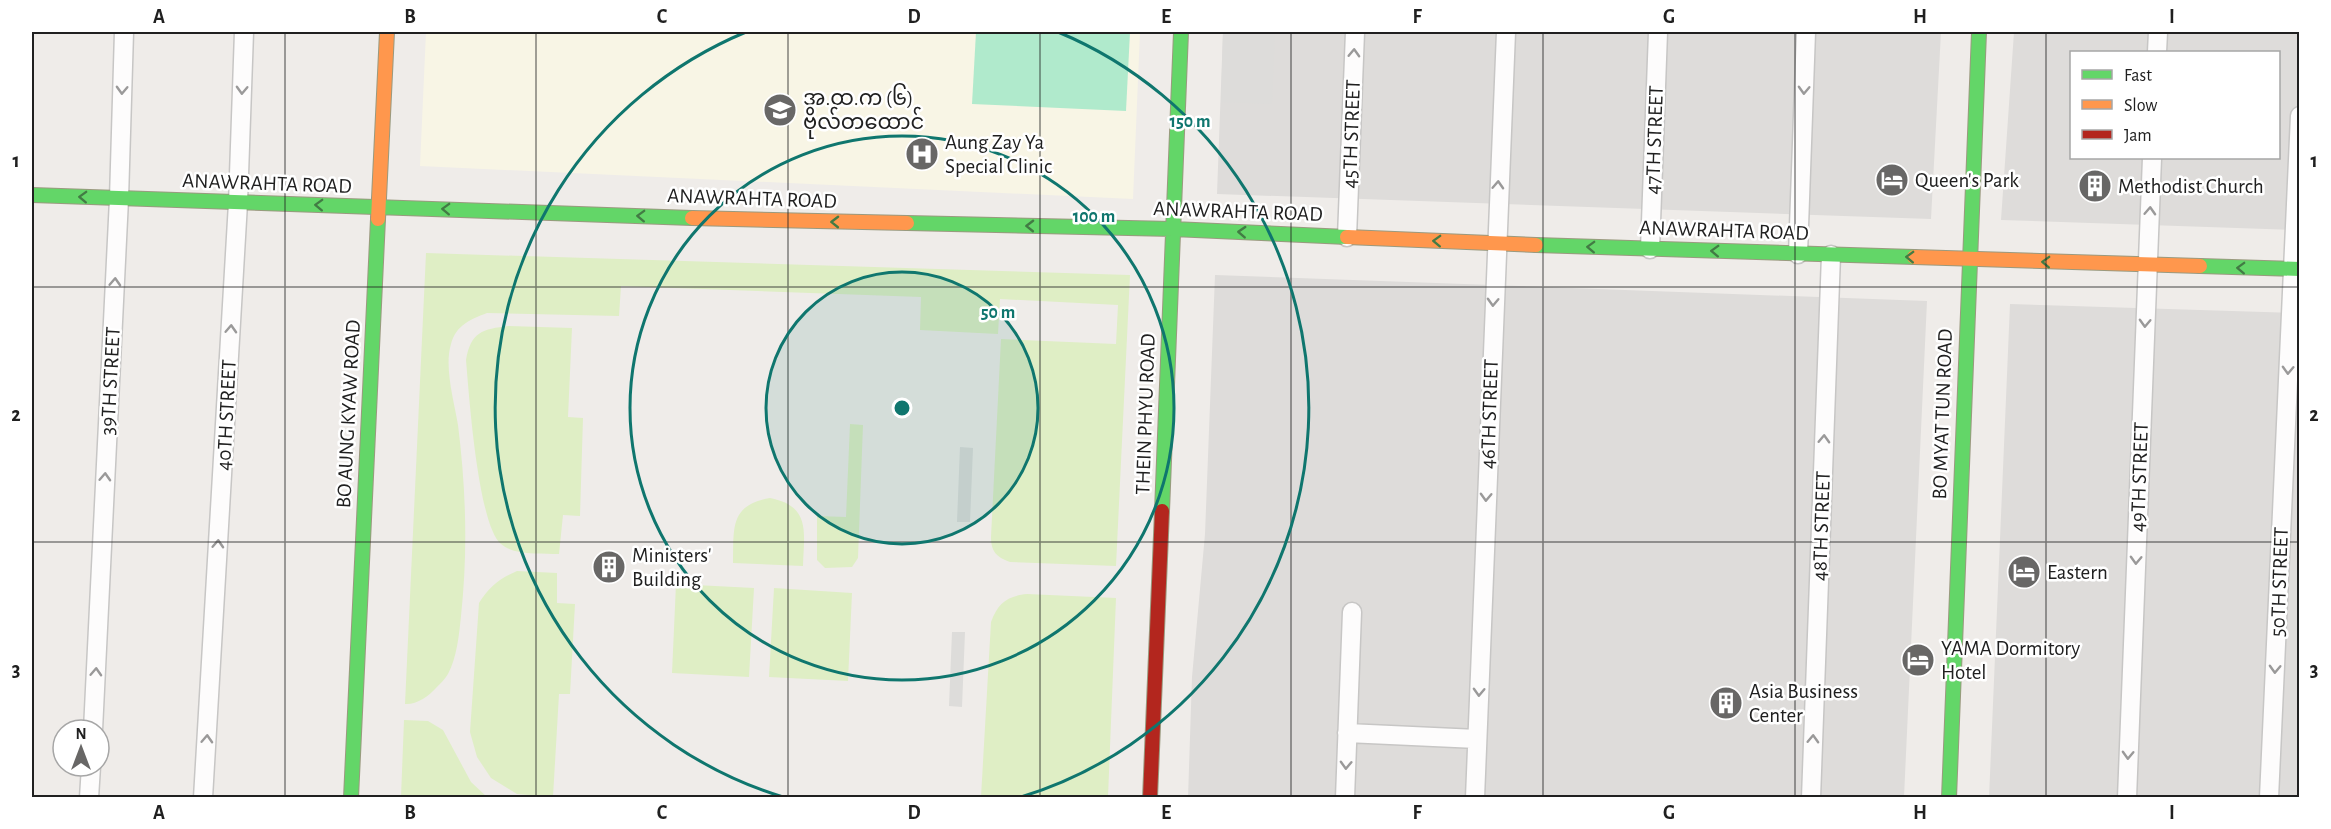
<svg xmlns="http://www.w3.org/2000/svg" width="2331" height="829" viewBox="0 0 2331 829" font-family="'Alegreya Sans','Noto Sans Myanmar',sans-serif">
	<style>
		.residential { fill: #dedcda; fill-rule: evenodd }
		.education { fill: #f8f5e5 }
		.religious { fill: #dddcda }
		.grass { fill: #dfeec5 }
		.pitch { fill: #b0eacc }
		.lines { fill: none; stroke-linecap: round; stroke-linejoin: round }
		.street-casing { stroke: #c7c6c5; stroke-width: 21 }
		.fast-casing { stroke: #9a9a7f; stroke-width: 16 }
		.slow-casing { stroke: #9a9a7f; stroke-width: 16 }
		.jam-casing { stroke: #9a9a7f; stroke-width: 16 }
		.street { stroke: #fdfcfc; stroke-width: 18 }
		.fast { stroke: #63d668; stroke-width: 14 }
		.slow { stroke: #ff974d; stroke-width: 14 }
		.jam { stroke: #b3261e; stroke-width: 14 }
		.oneway { stroke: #9a9999 }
		.oneway2 { stroke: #427b44 }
		.grid { fill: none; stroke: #202020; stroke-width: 1.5; stroke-opacity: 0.55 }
		.ring { fill: none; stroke: #0f766e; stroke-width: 3 }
		.labels { text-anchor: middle; stroke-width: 5; stroke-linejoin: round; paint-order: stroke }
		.poi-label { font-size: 21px; fill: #202020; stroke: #fff; text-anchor: start }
		.street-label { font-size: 21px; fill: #202020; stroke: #fff }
		.centre { fill: #0f766e; stroke: #fff; stroke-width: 3 }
		.ring-label { font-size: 18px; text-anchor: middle; font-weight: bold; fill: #0f766e; stroke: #fff; stroke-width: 5; stroke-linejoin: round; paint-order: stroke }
		.neatline { fill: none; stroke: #202020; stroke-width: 2 }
		.grid-label { font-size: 20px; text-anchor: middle; font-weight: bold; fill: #202020 }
	</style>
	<rect width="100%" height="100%" fill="#efece9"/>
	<path class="residential" d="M1223,32H1941L1931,219L1217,194Z
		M2014,32H2299V230L2001,220ZM2072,52H2278V158H2072Z
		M1215,275L1927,301L1904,797L1188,798L1192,677L1205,534Z
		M2010,304L2299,313V797L1989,798Z"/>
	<path class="education" d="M426,32H1140L1133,199L420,166Z"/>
	<path class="religious" d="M1223,32H1275L1272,104L1221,102Z
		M960,447L973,448L970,522H957Z
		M952,632H965L962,707L949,706Z"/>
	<path class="grass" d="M426,253L1130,275L1116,566L1010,562C996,557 991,551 991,537L1001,339L1116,344L1118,305L1000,299L998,334L920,330L921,297L621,286L619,316L487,313C471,319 456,325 451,344C444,367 454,401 458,425C466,489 468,552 461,616C459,635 457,657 448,674C445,679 440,684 436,688C429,696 416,705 405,704Z
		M509,326L572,328L568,417L583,418L580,516L563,515L559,554C542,553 515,556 501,544C478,525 469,395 466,360C471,332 482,329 509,326Z
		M850,424L863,425L858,558L852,567L825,568L817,560V516L846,517Z
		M770,498C811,506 804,532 803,566L733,563C734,529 729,505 770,498Z
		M517,571L557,573V603L575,604L570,694H559L553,797L517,794L491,778L477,757L470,732L479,603C490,586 499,579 517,571Z
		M676,584L754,588L749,677L672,673Z
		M774,588L852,593L848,681L769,677Z
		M1027,594L1116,598L1108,797H981L991,622C998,603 1007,596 1027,594Z
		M404,720L428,721L443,730L471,782L487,797H401Z"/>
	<path class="pitch" d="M976,32H1130L1126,111L972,104Z"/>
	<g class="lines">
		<g class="street-casing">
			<path id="street" d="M2157,52L2158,32
				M1347,237L1355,32
				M1650,249L1658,32
				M1798,254L1806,32
				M93,730L119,199L124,32
				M1347,733L1477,739
				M89,798L91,766
				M203,798L238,203L244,32
				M1345,798L1352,612
				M1475,798L1506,32
				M1811,798L1831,255
				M2127,798L2152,158
				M2269,798L2300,116"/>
		</g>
		<g class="fast-casing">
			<path id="fast" d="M32,195L692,218
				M907,223L1173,229L1347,237
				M1536,245L1914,257
				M2200,266L2300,269
				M1162,511L1181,32
				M351,798L378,219
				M1949,798L1979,32"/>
		</g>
		<g class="slow-casing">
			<path id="slow" d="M692,218L907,223
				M378,219L387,32
				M1347,237L1536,245
				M1914,257L2200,266"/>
		</g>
		<g class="jam-casing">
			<path id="jam" d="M1150,798L1162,511"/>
		</g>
		<use href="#street" class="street"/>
		<use href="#fast" class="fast"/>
		<use href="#slow" class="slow"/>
		<use href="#jam" class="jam"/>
	</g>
	<defs><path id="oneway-chevron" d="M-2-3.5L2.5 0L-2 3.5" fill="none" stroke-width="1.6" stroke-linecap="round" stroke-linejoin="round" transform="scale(1.5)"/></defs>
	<g class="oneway">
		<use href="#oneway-chevron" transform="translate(1354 53) rotate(-88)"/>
		<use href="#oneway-chevron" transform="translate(122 90) rotate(92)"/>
		<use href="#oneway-chevron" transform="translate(242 90) rotate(92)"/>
		<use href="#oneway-chevron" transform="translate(1804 90) rotate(92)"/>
		<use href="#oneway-chevron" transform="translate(1498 185) rotate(-87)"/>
		<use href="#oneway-chevron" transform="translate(2150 211) rotate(-87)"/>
		<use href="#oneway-chevron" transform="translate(115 282) rotate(-87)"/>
		<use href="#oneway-chevron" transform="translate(1493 302) rotate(92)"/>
		<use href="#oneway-chevron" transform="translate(2145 323) rotate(92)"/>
		<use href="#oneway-chevron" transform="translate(231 329) rotate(-87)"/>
		<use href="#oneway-chevron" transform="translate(2288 370) rotate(92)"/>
		<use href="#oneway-chevron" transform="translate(1824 439) rotate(-88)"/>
		<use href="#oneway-chevron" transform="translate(105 477) rotate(-87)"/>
		<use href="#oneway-chevron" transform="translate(1486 497) rotate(92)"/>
		<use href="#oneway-chevron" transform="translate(218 544) rotate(-87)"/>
		<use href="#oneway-chevron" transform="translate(2136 560) rotate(92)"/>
		<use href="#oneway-chevron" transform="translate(2275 669) rotate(92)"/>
		<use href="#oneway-chevron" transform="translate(96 672) rotate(-87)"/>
		<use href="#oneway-chevron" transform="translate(1479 692) rotate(92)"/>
		<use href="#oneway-chevron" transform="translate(207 739) rotate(-87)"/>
		<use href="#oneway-chevron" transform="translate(1813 739) rotate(-88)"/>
		<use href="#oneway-chevron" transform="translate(2128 755) rotate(92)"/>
		<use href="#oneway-chevron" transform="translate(1346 765) rotate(92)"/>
	</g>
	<g class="oneway2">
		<use href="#oneway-chevron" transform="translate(83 197) rotate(-178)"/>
		<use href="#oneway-chevron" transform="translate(319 205) rotate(-178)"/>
		<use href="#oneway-chevron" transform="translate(446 209) rotate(-178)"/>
		<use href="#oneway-chevron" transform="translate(641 216) rotate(-178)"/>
		<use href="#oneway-chevron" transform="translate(835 222) rotate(-179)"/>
		<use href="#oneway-chevron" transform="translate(1030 226) rotate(-179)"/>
		<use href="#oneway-chevron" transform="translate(1242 232) rotate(-177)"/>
		<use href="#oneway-chevron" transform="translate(1437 241) rotate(-178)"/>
		<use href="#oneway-chevron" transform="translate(1591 247) rotate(-178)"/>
		<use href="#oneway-chevron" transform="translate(1715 251) rotate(-178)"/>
		<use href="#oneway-chevron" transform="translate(1910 257) rotate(-178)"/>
		<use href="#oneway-chevron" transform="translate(2046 262) rotate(-178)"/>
		<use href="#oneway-chevron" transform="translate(2241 268) rotate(-178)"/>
	</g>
	<path class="grid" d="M285,32V798M536,32V798M788,32V798M1040,32V798M1291,32V798M1543,32V798M1795,32V798M2046,32V798M32,287H2300M32,542H2300"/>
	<circle cx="902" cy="408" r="136" fill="#0f766e" fill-opacity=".12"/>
	<g class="ring">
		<circle cx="902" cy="408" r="136"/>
		<circle cx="902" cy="408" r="272"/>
		<path d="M783 797A407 407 0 0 1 746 32M1058 32A407 407 0 0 1 1021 797"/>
	</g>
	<defs>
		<g id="school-disc" transform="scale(1.725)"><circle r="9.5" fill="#686766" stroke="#fff"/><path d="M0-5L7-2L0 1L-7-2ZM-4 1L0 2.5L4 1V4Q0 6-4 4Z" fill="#fff"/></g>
		<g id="hospital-disc" transform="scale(1.725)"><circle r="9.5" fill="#686766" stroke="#fff"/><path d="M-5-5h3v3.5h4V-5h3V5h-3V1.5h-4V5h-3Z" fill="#fff"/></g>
		<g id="hotel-disc" transform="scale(1.725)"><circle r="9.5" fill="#686766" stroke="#fff"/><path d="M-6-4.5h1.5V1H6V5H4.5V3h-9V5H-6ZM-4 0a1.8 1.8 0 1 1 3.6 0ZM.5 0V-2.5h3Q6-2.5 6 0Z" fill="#fff"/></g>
		<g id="building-disc" transform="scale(1.725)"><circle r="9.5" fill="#686766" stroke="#fff"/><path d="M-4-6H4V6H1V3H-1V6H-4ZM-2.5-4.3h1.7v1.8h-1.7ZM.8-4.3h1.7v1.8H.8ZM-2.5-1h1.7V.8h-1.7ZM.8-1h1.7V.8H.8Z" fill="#fff"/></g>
	</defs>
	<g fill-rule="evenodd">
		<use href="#school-disc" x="780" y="110"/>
		<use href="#hospital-disc" x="922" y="154"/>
		<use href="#hotel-disc" x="1892" y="180"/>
		<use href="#building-disc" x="2095" y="186"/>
		<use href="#building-disc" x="609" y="567"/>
		<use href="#hotel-disc" x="2024" y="572"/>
		<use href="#hotel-disc" x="1918" y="660"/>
		<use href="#building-disc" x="1726" y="703"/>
	</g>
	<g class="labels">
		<g class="poi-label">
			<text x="803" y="105">အ.ထ.က (၆)<tspan x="803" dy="24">ဗိုလ်တထောင်</tspan></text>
			<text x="945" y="149">Aung Zay Ya<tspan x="945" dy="24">Special Clinic</tspan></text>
			<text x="1915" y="187">Queen's Park</text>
			<text x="2118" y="193">Methodist Church</text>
			<text x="632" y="562">Ministers'<tspan x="632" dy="24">Building</tspan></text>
			<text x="2047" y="579">Eastern</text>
			<text x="1941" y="655">YAMA Dormitory<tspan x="1941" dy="24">Hotel</tspan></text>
			<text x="1749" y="698">Asia Business<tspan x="1749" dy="24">Center</tspan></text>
		</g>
		<g class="street-label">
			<text transform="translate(1351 134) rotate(-88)" y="7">45TH STREET</text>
			<text transform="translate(1654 140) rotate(-88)" y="7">47TH STREET</text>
			<text transform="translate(267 183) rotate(2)" y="7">ANAWRAHTA ROAD</text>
			<text transform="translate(752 198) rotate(2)" y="7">ANAWRAHTA ROAD</text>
			<text transform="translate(1238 211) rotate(2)" y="7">ANAWRAHTA ROAD</text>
			<text transform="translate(1724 230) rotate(2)" y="7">ANAWRAHTA ROAD</text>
			<text transform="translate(110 381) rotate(-87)" y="7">39TH STREET</text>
			<text transform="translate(348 414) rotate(-87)" y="7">BO AUNG KYAW ROAD</text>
			<text transform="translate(1145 414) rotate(-88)" y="7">THEIN PHYU ROAD</text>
			<text transform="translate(1489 414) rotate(-88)" y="7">46TH STREET</text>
			<text transform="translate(1942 414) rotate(-88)" y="7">BO MYAT TUN ROAD</text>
			<text transform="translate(226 415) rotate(-87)" y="7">40TH STREET</text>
			<text transform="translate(2139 477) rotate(-88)" y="7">49TH STREET</text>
			<text transform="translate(1821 526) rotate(-88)" y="7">48TH STREET</text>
			<text transform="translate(2279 582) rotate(-88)" y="7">50TH STREET</text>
		</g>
	</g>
	<circle cx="902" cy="408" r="9" class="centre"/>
	<g class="ring-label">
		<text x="1190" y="127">150 m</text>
		<text x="1094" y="222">100 m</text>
		<text x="998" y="318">50 m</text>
	</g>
	<rect width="2331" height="829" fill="none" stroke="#ffffff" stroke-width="66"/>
	<rect x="2070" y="51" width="210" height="108" fill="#ffffff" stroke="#a6a6a6" stroke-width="1.5"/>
	<rect x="2082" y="70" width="30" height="9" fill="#63d668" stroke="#a6a6a6" stroke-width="1.5"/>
	<text x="2124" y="81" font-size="18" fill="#202020">Fast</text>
	<rect x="2082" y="100" width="30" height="9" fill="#ff974d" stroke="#a6a6a6" stroke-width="1.5"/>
	<text x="2124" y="111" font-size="18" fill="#202020">Slow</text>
	<rect x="2082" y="130" width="30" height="9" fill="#b3261e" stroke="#a6a6a6" stroke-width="1.5"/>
	<text x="2124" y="141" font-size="18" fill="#202020">Jam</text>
	<g transform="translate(81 748)"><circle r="28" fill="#ffffff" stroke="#a6a6a6" stroke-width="1.5"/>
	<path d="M0-4.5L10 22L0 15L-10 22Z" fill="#686766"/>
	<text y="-9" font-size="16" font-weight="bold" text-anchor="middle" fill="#202020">N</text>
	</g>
	<rect x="33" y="33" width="2265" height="763" class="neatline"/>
	<g class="grid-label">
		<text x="159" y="23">A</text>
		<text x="410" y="23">B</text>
		<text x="662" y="23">C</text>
		<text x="914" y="23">D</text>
		<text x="1166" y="23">E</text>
		<text x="1417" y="23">F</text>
		<text x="1669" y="23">G</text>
		<text x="1920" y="23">H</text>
		<text x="2172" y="23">I</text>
		<text x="16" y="167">1</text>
		<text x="2314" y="167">1</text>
		<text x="16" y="421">2</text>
		<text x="2314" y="421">2</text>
		<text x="16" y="676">3</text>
		<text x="2314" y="676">3</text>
		<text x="159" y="819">A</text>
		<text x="410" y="819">B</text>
		<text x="662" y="819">C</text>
		<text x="914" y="819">D</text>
		<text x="1166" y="819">E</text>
		<text x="1417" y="819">F</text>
		<text x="1669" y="819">G</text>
		<text x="1920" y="819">H</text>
		<text x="2172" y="819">I</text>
	</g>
</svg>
